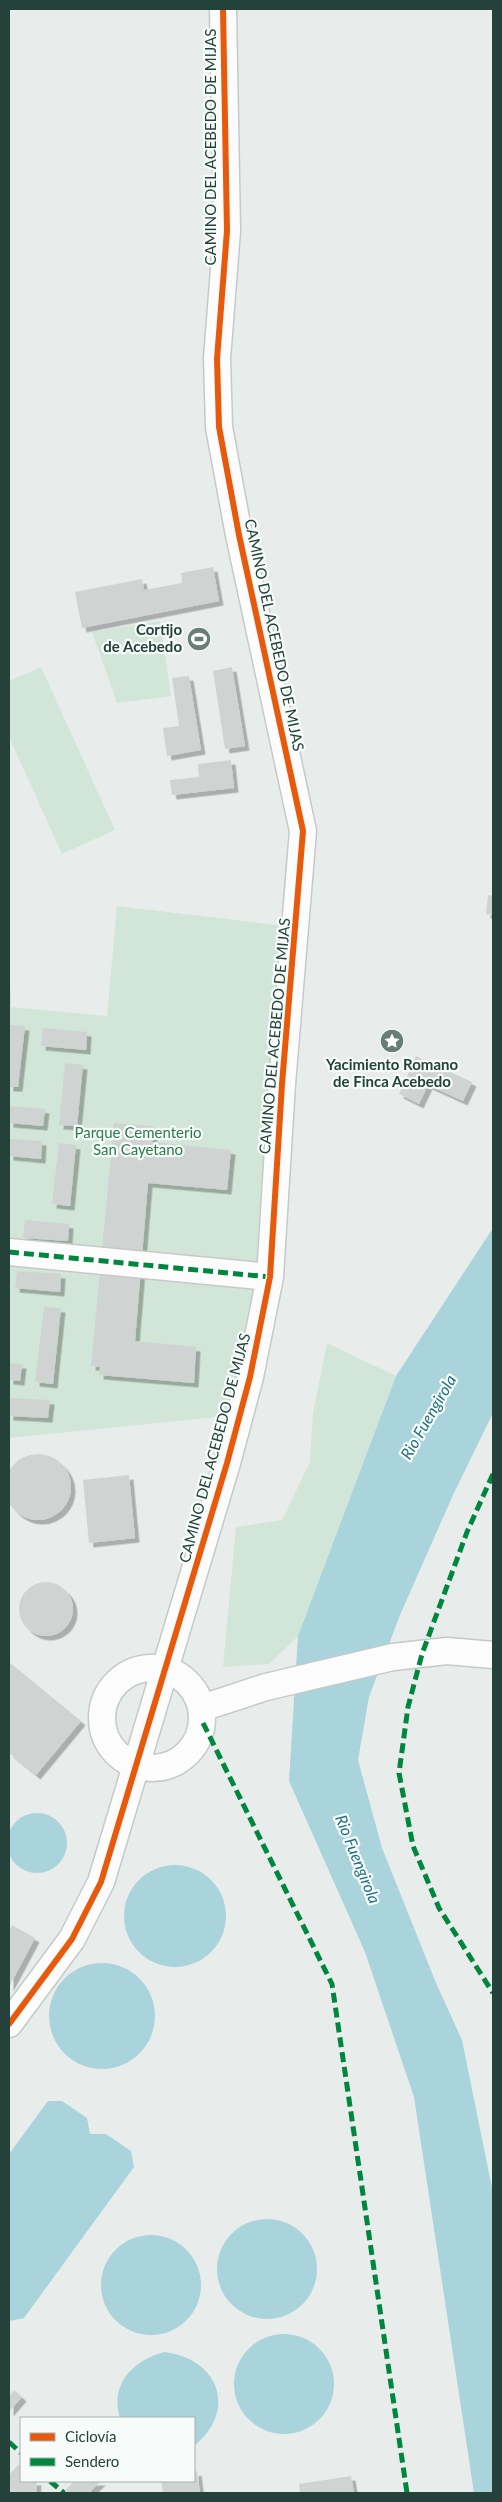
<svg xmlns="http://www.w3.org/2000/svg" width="502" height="2502" viewBox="0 0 502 2502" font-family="Lato,sans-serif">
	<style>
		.green { fill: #d1e6d8 }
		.water { fill: #a9d4db }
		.building { fill: #cfd4d2; filter: url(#shadow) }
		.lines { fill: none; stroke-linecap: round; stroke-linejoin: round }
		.minor-casing { stroke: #c5cac8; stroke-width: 29 }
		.minor { stroke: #fcfcfc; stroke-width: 26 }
		.quiet { stroke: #00873e; stroke-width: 5; stroke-dasharray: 10 5; stroke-linecap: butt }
		.cycleway-casing { stroke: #f7fbf9; stroke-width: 9 }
		.cycleway { stroke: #e8590c; stroke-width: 6 }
		.labels { text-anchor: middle; stroke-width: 4.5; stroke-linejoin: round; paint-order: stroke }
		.street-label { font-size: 15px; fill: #24423a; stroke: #f7fbf9 }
		.poi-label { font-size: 15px; font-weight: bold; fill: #24423a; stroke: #f7fbf9; text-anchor: end }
		.park-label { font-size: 15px; fill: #2d7a4b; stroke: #f7fbf9 }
		.water-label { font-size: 16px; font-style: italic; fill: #1c6f80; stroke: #f7fbf9 }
	</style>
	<defs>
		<filter id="shadow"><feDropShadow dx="4.5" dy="4.5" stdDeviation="0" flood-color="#0004"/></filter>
	</defs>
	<rect width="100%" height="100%" fill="#e8edeb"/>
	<path class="green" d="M160,621L171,696L117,703L92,632Z
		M41,667L115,830L62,854L9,737V681Z
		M117,906L285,926L260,1279L227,1416L9,1438V991H11V1007L107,1016Z
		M327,1343L396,1376L298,1636L269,1664L223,1667L236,1527L282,1520L310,1462L313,1413Z"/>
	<path class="water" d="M493,1228V1413L453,1495L400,1615L369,1697L358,1760L382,1848L436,1983L462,2040L493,2193V2493H474L414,2097L365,1952L289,1781L298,1636L396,1376Z
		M7 1843a30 30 0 1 1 60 0a30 30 0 1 1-60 0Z
		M124 1916a51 51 0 1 1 102 0a51 51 0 1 1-102 0Z
		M49 2016a53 53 0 1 1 106 0a53 53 0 1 1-106 0Z
		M48,2101H62L87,2118L90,2134H106L131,2151L134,2167L24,2318L9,2321V2154Z
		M217 2269a50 50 0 1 1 100 0a50 50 0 1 1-100 0Z
		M101 2285a50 50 0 1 1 100 0a50 50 0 1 1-100 0Z
		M234 2384a50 50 0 1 1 100 0a50 50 0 1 1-100 0Z
		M164,2352C219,2358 238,2411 194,2446V2418H120C109,2384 134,2360 164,2352Z"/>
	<path class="building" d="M213,567L219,601L82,628L75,592L142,579L144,590L182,583L181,573Z
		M232,667L245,746L225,749L213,671Z
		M189,676L201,750L167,756L163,728L179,726L172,678Z
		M231,760L234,788L172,795L170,780L199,777L198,764Z
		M488,895L493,896V915L486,914Z
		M9,1025L25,1026L18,1087H9Z
		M43,1028L87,1032L86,1050L41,1046Z
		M416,1056L472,1082L463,1101L428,1085L419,1104L399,1094Z
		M65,1063L83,1065L77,1126L59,1125Z
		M9,1106L45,1109L43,1126L9,1123Z
		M114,1123L153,1126L152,1142L231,1150L227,1190L148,1183L135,1341L196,1347L194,1383L99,1375L100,1367L91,1366Z
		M9,1139L42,1141L41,1159L9,1156Z
		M59,1143L76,1145L70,1206L52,1204Z
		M25,1220L69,1224L68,1241L23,1238Z
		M17,1271L61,1274L60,1292L15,1288Z
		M44,1307L61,1308L53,1384L35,1382Z
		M9,1363L22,1364L20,1381L9,1380Z
		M9,1398L50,1400L48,1418L9,1416Z
		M5 1487a33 33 0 1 1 66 0a33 33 0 1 1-66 0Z
		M129,1475L135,1538L89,1543L83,1480Z
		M19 1609a27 27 0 1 1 54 0a27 27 0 1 1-54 0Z
		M9,1662L81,1721L36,1775L9,1753Z
		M12,1925L35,1938L9,1987V1931Z
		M14,2390L22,2397L9,2412V2397Z
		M18,2465L21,2468V2481H37L36,2493H9V2475Z
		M197,2471L200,2493H163L161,2481H194V2472Z
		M351,2476L354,2493H300L299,2484Z
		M74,2481H101L89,2493H67L65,2491Z"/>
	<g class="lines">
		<g class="minor-casing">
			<path id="minor" d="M9,1252L270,1277
				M102 1718a50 50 0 1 1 100 0a50 50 0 1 1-100 0Z
				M202,1708L266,1687L393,1657L447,1651L493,1655
				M9,2024L72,1939L101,1882L227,1463L250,1377L270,1277L282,1084L303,831L239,535L219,427L217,359L227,231L223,9"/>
		</g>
		<use href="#minor" class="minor"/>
		<path class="quiet" d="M9,1252L270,1277
			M493,1474L467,1532L422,1654L408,1707L399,1773L413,1846L439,1908L493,1993
			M203,1723L332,1984L407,2493
			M9,2442L21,2453
			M50,2481L64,2493"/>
		<g class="cycleway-casing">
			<path id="cycleway" d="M9,2024L72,1939L101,1882L227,1463L250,1377L270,1277L282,1084L303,831L239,535L219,427L217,359L227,231L223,9"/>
		</g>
		<use href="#cycleway" class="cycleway"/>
	</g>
	<defs>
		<g id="stadium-disc" transform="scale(1.25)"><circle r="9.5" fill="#697e78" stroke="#f7fbf9"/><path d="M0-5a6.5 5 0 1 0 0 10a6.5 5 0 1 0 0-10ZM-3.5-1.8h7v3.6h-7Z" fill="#fff"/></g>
		<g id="sight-disc" transform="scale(1.25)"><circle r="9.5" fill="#697e78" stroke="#f7fbf9"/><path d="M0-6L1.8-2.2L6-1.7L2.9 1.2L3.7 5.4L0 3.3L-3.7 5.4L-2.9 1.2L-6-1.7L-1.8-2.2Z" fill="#fff"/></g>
	</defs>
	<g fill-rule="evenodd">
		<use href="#stadium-disc" x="199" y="639"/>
		<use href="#sight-disc" x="392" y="1041"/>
	</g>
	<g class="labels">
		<g class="street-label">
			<text transform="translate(211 147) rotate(-90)" y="5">CAMINO DEL ACEBEDO DE MIJAS</text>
			<text transform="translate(274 635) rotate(78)" y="5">CAMINO DEL ACEBEDO DE MIJAS</text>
			<text transform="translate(275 1036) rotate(-85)" y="5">CAMINO DEL ACEBEDO DE MIJAS</text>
			<text transform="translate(215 1448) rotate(-75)" y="5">CAMINO DEL ACEBEDO DE MIJAS</text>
		</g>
		<g class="poi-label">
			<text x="182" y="635">Cortijo<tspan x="182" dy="17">de Acebedo</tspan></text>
			<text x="392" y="1070" text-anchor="middle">Yacimiento Romano<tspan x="392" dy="17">de Finca Acebedo</tspan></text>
		</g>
		<g class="park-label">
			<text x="138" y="1138">Parque Cementerio<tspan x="138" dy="17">San Cayetano</tspan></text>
		</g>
		<g class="water-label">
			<text transform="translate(428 1417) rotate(-60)" y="6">Rio Fuengirola</text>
			<text transform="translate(358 1859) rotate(68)" y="6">Rio Fuengirola</text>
		</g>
	</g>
	<rect width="502" height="2502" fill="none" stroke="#24423a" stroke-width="20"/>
	<rect x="20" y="2417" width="175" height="65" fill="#f7fbf9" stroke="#a3b1ad"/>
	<rect x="30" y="2433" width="25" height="8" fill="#e8590c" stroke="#a3b1ad"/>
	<text x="65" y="2442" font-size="15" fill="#24423a">Ciclovía</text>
	<rect x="30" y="2458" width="25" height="8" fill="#00873e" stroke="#a3b1ad"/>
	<text x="65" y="2467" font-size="15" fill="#24423a">Sendero</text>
</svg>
